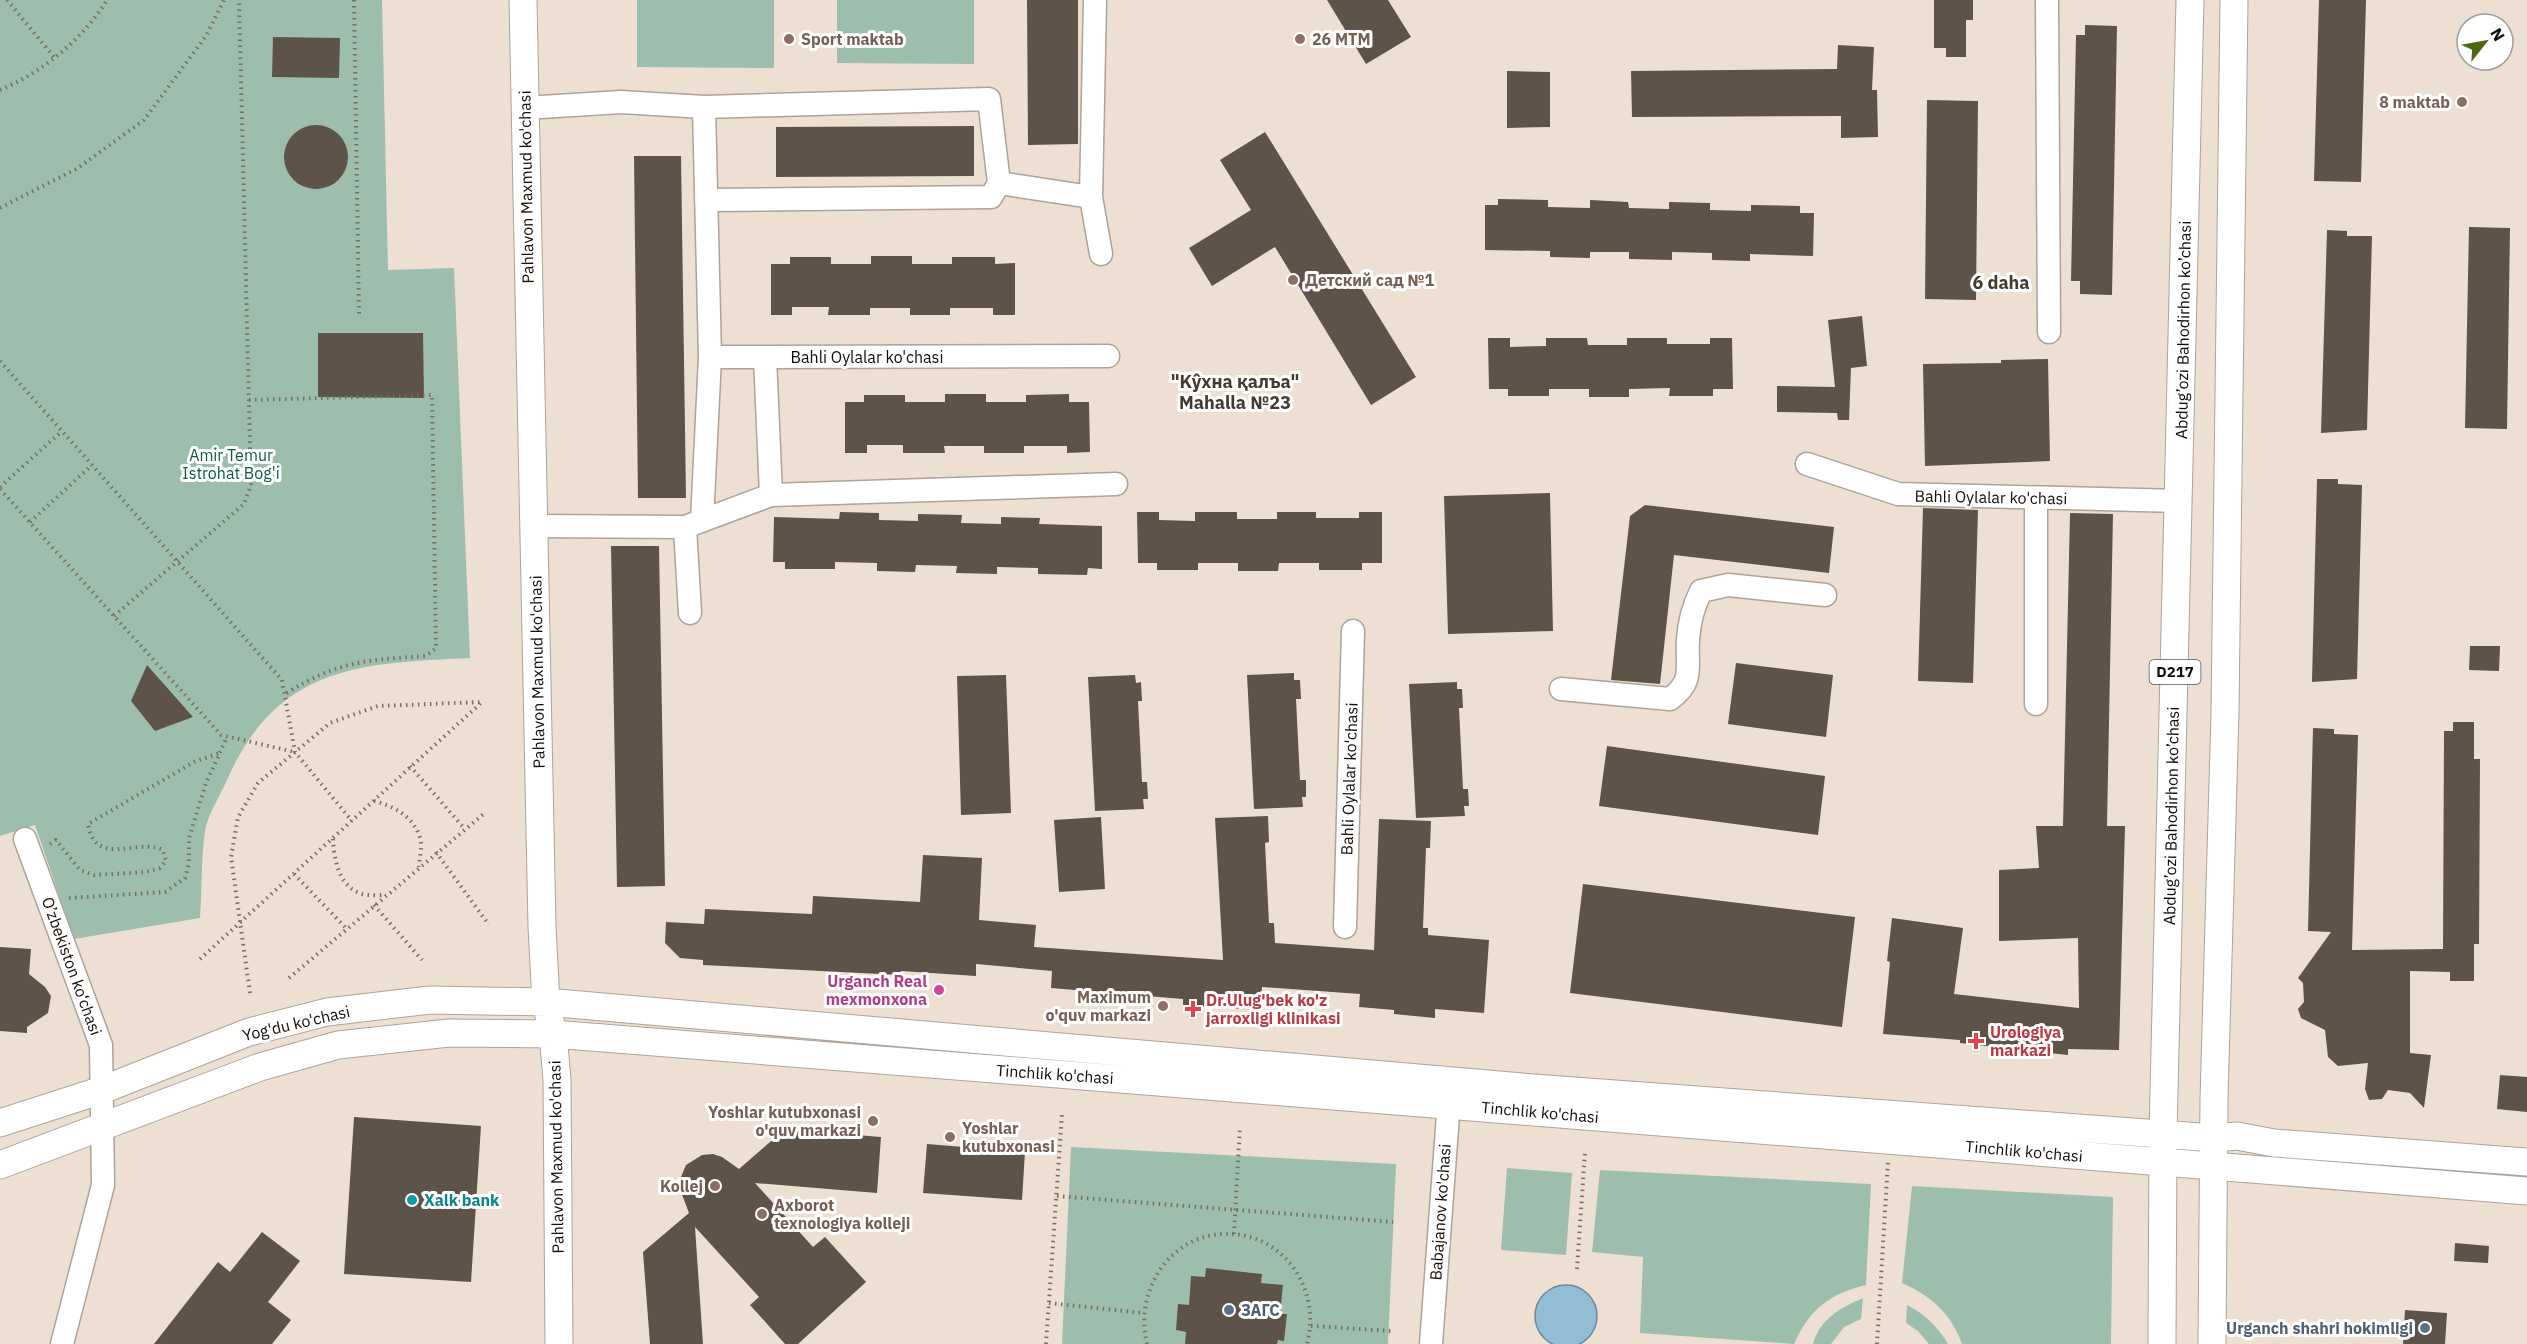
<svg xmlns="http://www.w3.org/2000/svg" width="2527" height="1344" viewBox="0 0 2527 1344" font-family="'IBM Plex Sans',sans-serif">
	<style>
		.green { fill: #9ebead }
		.water { fill: #91bed5; stroke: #6b8998; stroke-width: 1.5 }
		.building { fill: #5e5349 }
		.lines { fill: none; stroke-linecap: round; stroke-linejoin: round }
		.minor-casing { stroke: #afa297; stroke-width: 25 }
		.major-casing { stroke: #afa297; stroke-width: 29 }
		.path { stroke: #766d65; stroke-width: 4; stroke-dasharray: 1.5 4.5; stroke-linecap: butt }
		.minor { stroke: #fff; stroke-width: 22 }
		.major { stroke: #fff; stroke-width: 27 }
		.education-dot { fill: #8d6e63; stroke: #fff; stroke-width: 2 }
		.hotel-dot { fill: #d1479c; stroke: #fff; stroke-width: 2 }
		.health-dot { fill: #e0444e; stroke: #fff; stroke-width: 2 }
		.culture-dot { fill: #0f9aa8; stroke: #fff; stroke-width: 2 }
		.service-dot { fill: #5c6f8a; stroke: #fff; stroke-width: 2 }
		.labels { text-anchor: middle; stroke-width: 6; stroke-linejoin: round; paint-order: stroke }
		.shield { fill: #fff; stroke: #595653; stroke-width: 1.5 }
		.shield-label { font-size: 15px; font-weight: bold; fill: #120d09 }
		.education-label { font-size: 16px; font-weight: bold; fill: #785e54; stroke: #fff; text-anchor: start }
		.street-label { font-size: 16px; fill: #120d09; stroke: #fff }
		.park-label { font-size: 16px; fill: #0a5c3f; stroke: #fff }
		.hotel-label { font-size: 16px; font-weight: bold; fill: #b23c85; stroke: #fff; text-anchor: end }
		.health-label { font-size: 16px; font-weight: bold; fill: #be3a42; stroke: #fff; text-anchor: start }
		.culture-label { font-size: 16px; font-weight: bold; fill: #0d838f; stroke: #fff; text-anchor: start }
		.service-label { font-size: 16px; font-weight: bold; fill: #4e5e75; stroke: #fff; text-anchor: start }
		.neighbourhood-label { font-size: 18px; font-weight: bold; fill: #443a30; stroke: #fff }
	</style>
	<rect width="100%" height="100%" fill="#ede0d3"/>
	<path class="green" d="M0,0H382L388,270L454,268L470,658C359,663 277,666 227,780C220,796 208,814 205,831C201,859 202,889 200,918L74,939L35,825L0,836Z
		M637,0H774V68L637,67Z
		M837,0H974V64L837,63Z
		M1071,1147L1396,1164L1388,1344H1062Z
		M1507,1168L1572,1173L1566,1255L1501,1250Z
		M1600,1170L1871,1184L1866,1285C1829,1294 1810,1309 1794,1344L1640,1333L1643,1257L1592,1252Z
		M1912,1186L2113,1197L2111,1344H1962C1951,1313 1931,1296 1902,1283Z
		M1863,1298L1861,1319L1844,1327L1831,1344H1813C1820,1319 1840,1308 1863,1298Z
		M1907,1305C1926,1315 1937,1326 1948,1344H1929L1918,1331L1906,1323Z"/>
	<path class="water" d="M1535 1316a31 31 0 1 1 62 0a31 31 0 1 1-62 0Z"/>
	<path class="building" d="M1027,0H1078V144L1028,145Z
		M1327,0H1388L1411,37L1366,64Z
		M1934,0H1973V20H1966V57H1946V48H1934Z
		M2319,0H2366L2361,182L2314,181Z
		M2085,25L2117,26L2112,295L2080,294V281H2071L2076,35H2085Z
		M273,37L340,38L339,78L272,77Z
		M1838,45L1874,47L1872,90H1877L1878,137L1841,138V116L1632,117L1631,71L1837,69Z
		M1507,71L1550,72V127L1507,128Z
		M1927,100L1978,101L1976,300L1925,299Z
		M284 157a32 32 0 1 1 64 0a32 32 0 1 1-64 0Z
		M974,126V176L776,177V127Z
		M1265,132L1416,377L1371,405L1275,247L1212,286L1189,248L1251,210L1220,160Z
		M634,156H681L686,498H638Z
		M1498,199L1548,200V207L1590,208V200L1628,202L1629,208L1669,209V202L1710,203V210L1751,211V205L1800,206V213H1814L1813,256L1750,254V261L1712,260V253L1672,252V260L1629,259V252H1590V258L1550,257V251L1485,250V205H1498Z
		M2469,227L2510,228L2507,429L2465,428Z
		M2327,230L2347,231V236H2372L2367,430L2321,433Z
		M871,256H912V264H952V257H995V264L1015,263V315H993V308H950V315H910V308H870V315H828L829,307H792V315H771V264H790V257H831V264H871Z
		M1862,316L1867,366L1851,368L1849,420H1838L1837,413L1777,412V386L1835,387L1828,320Z
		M318,333H423L424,398L318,397Z
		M1488,338H1510V347L1546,346V338H1587L1588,345H1627V338H1667V344H1710V338H1732L1733,389H1713V396H1669L1670,388L1629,389V397H1589V389H1549V396H1508V389H1489Z
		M2048,359L2050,461L1925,466L1923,364L2001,363V360Z
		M945,394H986V402H1026V395L1069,394V402H1089L1090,452L1067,453V446H1024V453H984V446H944L945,453H903V445H867V453H845V402H864V395H905V402H945Z
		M2317,479H2338V484L2362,485L2357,679L2312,682Z
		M1550,493L1553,631L1448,634L1444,496Z
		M1645,505L1834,527L1829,573L1674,555L1660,684L1611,680L1630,516Z
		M1923,508L1978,510L1973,683L1918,681Z
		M840,512L879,513V520L918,521V514L962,515L961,523L1001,524V517L1040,518L1039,524L1102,526V569L1088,568L1087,575L1038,574V568L997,567V574L956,573L957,566L916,565L915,572L877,571V563L835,562V569H785V562H773L774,517L839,519Z
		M1137,512H1159V520L1195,521V512H1237V519H1277V512H1316V518H1359V512H1382V563H1362V570H1319V563H1279L1278,571H1238V563H1198V570H1157V563H1138Z
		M2070,513L2113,514L2107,826H2125L2119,1050L2068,1049V1055L1960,1043V1040L1883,1034L1890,962L1887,961L1892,918L1963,928L1954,994L2079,1008L2078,938L1999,941V870L2039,868L2036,826H2063Z
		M611,546H659L665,886L617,887Z
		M2470,646H2500L2499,671L2469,670Z
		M1736,663L1833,675L1826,737L1728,724Z
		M147,665L193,717L155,731L131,701Z
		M1294,673V680H1300L1301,699H1296L1300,780H1306V797H1302L1303,807L1254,809L1247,675Z
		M1006,675L1011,813L961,815L957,676Z
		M1135,675L1136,683L1141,682L1142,701H1138L1142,782H1147L1148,799H1143L1144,809L1095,811L1088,677Z
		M1457,682V689H1462L1463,708H1459L1463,789H1468L1469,806H1464L1465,816L1416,818L1409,684Z
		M2453,722H2474V759H2480L2479,944H2474V981H2450V972L2410,971V1053L2431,1055L2424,1108L2410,1093L2388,1090L2382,1099L2369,1100L2365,1089L2368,1063L2338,1066L2328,1057L2325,1030L2301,1018L2298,1009L2304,1002L2303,983L2298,978L2331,932L2308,931L2313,728L2334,729V734L2358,735L2352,950L2443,949L2444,731H2453Z
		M1607,746L1825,776L1818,835L1599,806Z
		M1268,816L1269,842L1265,843L1269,923H1274L1275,943L1374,950L1379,819L1431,821L1430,848H1426L1423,928H1428V935L1489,940L1484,1013L1435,1009V1018L1394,1014V1010L1359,1007L1360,994L1262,987L1261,1010L1183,1005V999L1051,988L1052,971L976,964V976L901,971L900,975L703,965V960L680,958L665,943L666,922L704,924L705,909L812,914L813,896L920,902L923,855L982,858L979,920L1036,925L1034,947L1223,960L1215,818Z
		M1101,817L1105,889L1059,892L1054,820Z
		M1583,884L1855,917L1842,1027L1570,993Z
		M0,947L31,949L29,974L45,987L51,996L48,1013L27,1027V1033L0,1031Z
		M2500,1075L2527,1077V1112L2497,1109Z
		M354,1117L481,1126L471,1282L344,1274Z
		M785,1129L881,1137L877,1193L755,1183L813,1247L825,1237L866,1282L798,1344H785L750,1305L759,1297L695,1227L703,1344H650L643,1252L689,1213L678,1184L686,1165L702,1155L713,1154L722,1157L739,1169Z
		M927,1144L1025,1152L1022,1200L923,1193Z
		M262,1232L300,1261L268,1302L291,1320L272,1344H154L218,1262L230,1272Z
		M2455,1243L2489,1246L2488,1263L2454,1261Z
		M1206,1268L1262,1274L1261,1283L1283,1285L1280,1314H1287L1284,1341L1278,1340L1277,1344H1185L1186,1332L1176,1330L1178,1304L1189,1305L1191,1276L1205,1277Z
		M2405,1310L2447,1313L2445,1344H2403Z"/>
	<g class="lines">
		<g class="minor-casing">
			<path id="minor" d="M2047,0L2049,332
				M525,108L621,102L704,107L989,99L999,183L1091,197L1095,0
				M1091,197L1101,254
				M706,200L991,197L999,183
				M710,357H765
				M1807,464L1898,494L2179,501
				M771,495L765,357L1108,356
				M702,521L710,357L704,107
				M534,526L685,527L690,613
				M685,527L771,495L1116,484
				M1561,689L1670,699C1695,681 1686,667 1688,640C1689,622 1693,607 1701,591L1728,585L1825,595
				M2036,704V498
				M25,839L101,1045L103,1185L62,1344
				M1345,927L1353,631
				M1431,1344L1450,1088"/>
		</g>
		<g class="major-casing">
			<path id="major" d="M523,0L542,927L546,1002L553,1034L557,1080L559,1344
				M0,1123L102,1090L249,1032L327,1012L430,1000L546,1002L1533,1088L2214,1138L2237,1136L2274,1143L2527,1162
				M0,1165L260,1067L338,1045L449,1033L553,1034L2527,1191
				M2162,1344L2163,1134L2190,0
				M2212,1344L2214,1099L2225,712L2234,0"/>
		</g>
		<path class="path" d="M7,0L54,57
			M354,0L359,315
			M0,90C43,72 83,39 107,0
			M0,208L78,168L144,120L206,36L224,0
			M0,361L282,680L295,752L352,821
			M249,400L432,395L436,648L426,656C365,660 338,661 285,694
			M0,487L62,431
			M0,489L221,735L295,752
			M30,522L92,465
			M114,616L244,504L251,485L239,0
			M410,766L464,828
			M374,801C394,806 414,817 420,838C423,846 419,859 419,867
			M333,839C334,860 339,887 362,894C369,896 379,895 386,895
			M50,844L56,840L80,870L94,875L146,872L160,868L166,861L163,850C137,837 96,869 88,824L194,762L220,753
			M436,852L489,925
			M294,874L347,929
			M69,898L165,892L185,878L189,863V838L206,783L227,737
			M374,905L422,960
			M200,959L482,702
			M289,978L486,812
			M250,993L231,857L238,817L258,783L330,723L378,706L483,702
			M1057,1196L1393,1222
			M1234,1234L1240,1127
			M1577,1269L1585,1152
			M1049,1303L1143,1313
			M1311,1326L1392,1331
			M1046,1344L1062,1114
			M1147,1344C1133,1289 1173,1229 1234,1234C1289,1239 1321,1294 1307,1344
			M1877,1344L1888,1162"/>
		<use href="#minor" class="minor"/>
		<use href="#major" class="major"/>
	</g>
	<g class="education-dot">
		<circle cx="789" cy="39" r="6"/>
		<circle cx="1300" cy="39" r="6"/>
		<circle cx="2462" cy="102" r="6"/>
		<circle cx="1293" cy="280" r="6"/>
		<circle cx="1163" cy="1006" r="6"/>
		<circle cx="873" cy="1121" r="6"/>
		<circle cx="950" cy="1137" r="6"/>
		<circle cx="715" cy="1186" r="6"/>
		<circle cx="762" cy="1214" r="6"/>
	</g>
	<circle class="hotel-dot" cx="939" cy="990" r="6"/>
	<g class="health-dot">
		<path d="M1190 1000h6v6h6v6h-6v6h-6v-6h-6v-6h6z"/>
		<path d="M1973 1032h6v6h6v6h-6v6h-6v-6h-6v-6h6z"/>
	</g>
	<circle class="culture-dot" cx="412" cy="1200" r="6"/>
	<g class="service-dot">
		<circle cx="1229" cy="1310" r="6"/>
		<circle cx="2425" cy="1328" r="6"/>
	</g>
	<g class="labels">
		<rect class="shield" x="2149.5" y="660" width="51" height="24" rx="4.5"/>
		<g class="shield-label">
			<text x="2175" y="677">D217</text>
		</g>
		<g class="education-label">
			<text x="801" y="45">Sport maktab</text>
			<text x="1312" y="45">26 MTM</text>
			<text x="2450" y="108" text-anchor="end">8 maktab</text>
			<text x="1305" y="286">Детский сад №1</text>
			<text x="1151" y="1003" text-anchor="end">Maximum<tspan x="1151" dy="18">o'quv markazi</tspan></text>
			<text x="861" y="1118" text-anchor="end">Yoshlar kutubxonasi<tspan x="861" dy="18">o'quv markazi</tspan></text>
			<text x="962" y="1134">Yoshlar<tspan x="962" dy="18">kutubxonasi</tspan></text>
			<text x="703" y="1192" text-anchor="end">Kollej</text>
			<text x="774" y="1211">Axborot<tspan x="774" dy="18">texnologiya kolleji</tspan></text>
		</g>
		<g class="street-label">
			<text transform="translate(526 187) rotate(-91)" y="6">Pahlavon Maxmud ko'chasi</text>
			<text transform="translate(2183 330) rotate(-89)" y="6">Abdug’ozi Bahodirhon ko’chasi</text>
			<text x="867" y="363">Bahli Oylalar ko'chasi</text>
			<text transform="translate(1991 497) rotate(1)" y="6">Bahli Oylalar ko'chasi</text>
			<text transform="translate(537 672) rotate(-91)" y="6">Pahlavon Maxmud ko'chasi</text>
			<text transform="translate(1349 779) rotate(-88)" y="6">Bahli Oylalar ko'chasi</text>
			<text transform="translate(2171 816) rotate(-89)" y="6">Abdug’ozi Bahodirhon ko’chasi</text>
			<text transform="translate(72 966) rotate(70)" y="6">O’zbekiston ko‘chasi</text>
			<text transform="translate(296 1023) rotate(-13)" y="6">Yog'du ko'chasi</text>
			<text transform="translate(1055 1074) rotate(4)" y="6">Tinchlik ko'chasi</text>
			<text transform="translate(1540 1112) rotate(5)" y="6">Tinchlik ko'chasi</text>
			<text transform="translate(2024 1151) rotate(5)" y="6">Tinchlik ko'chasi</text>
			<text transform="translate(556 1157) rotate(-91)" y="6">Pahlavon Maxmud ko'chasi</text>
			<text transform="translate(1440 1212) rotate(-86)" y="6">Babajanov ko'chasi</text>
		</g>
		<g class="park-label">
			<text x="231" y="461">Amir Temur<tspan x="231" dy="18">Istrohat Bog'i</tspan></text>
		</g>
		<g class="hotel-label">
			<text x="927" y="987">Urganch Real<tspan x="927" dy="18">mexmonxona</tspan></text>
		</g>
		<g class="health-label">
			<text x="1206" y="1006">Dr.Ulug'bek ko'z<tspan x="1206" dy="18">jarroxligi klinikasi</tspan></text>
			<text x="1990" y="1038">Urologiya<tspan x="1990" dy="18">markazi</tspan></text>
		</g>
		<g class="culture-label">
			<text x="424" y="1206">Xalk bank</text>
		</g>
		<g class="service-label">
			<text x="1241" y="1316">ЗАГС</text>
			<text x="2413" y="1334" text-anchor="end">Urganch shahri hokimligi</text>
		</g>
		<g class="neighbourhood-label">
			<text x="2001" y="289">6 daha</text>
			<text x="1235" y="388">"Kŷхна қалъа"<tspan x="1235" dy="21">Mahalla №23</tspan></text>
		</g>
	</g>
	<g transform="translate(2485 42) rotate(59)"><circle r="28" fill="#ffffff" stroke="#a09e9d" stroke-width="1.5"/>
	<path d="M0-4.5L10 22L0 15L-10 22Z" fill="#4f6613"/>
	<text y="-9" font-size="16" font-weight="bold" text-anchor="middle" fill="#120d09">N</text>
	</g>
</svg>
